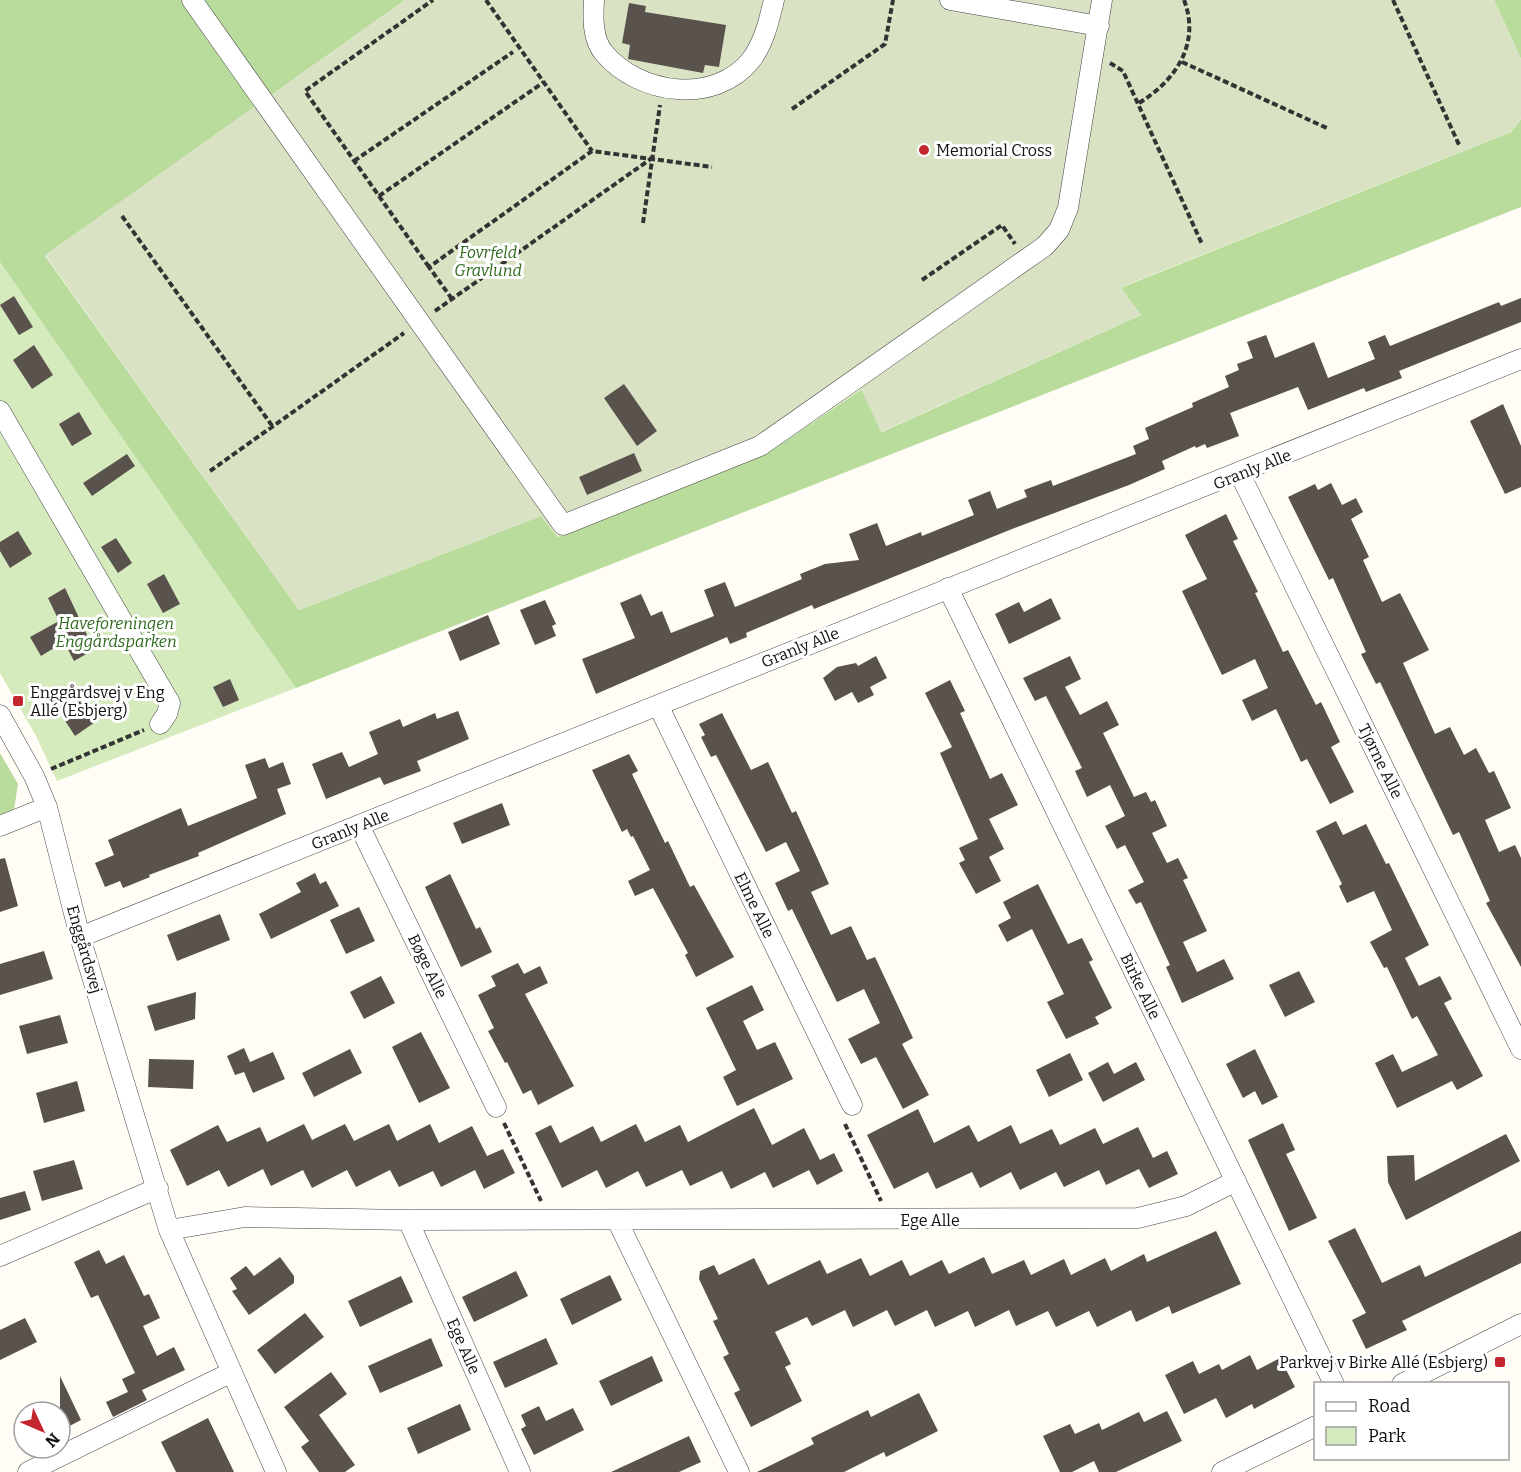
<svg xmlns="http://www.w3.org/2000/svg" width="1521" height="1472" viewBox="0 0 1521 1472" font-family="Bitter,serif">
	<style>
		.green { fill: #d5ebbd }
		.forest { fill: #b9dc9c }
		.cemetery { fill: #d9e3c4 }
		.building { fill: #5a524d }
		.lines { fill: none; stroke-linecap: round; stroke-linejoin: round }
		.minor-casing { stroke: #444; stroke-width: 21 }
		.path { stroke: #333; stroke-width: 4; stroke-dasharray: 6 3; stroke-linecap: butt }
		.minor { stroke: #fff; stroke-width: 20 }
		.poi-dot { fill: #c4262e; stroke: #fff; stroke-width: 2 }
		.labels { text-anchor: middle; stroke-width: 6; stroke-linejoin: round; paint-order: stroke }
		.poi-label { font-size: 16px; fill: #111; stroke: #fff; text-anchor: start }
		.park-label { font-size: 16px; font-style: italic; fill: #2f6b1f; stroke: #fff }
		.street-label { font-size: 16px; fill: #111; stroke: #fff }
	</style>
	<rect width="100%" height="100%" fill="#fffdf5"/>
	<path class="green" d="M0,262L296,688L57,781L36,736L0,673Z"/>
	<path class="forest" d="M0,0H405L45,256L299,610L541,516L558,537L769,452L862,389L882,432L1141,315L1120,288L1511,132L1521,119V207L296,688L0,262Z
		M1494,0H1521V59Z
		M0,753L18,784L14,810L0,816Z"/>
	<path class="cemetery" d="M405,0H1494L1521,59V119L1511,132L1121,287L1141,315L881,432L861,389L769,452L559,537L541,516L299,610L45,255Z"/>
	<path class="building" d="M629,3L646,6L645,12L726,25L719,67L705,65L703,73L628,59L630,45L622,43Z
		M14,296L33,327L19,335L0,305Z
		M1521,298V322L1399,371L1402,378L1366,392L1364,388L1308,410L1298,387L1230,413L1239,436L1207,448L1205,444L1196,448L1195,446L1162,461L1165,469L1129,485L1012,529L814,609L812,605L746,633L747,637L730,644L727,637L596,694L582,659L635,638L620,603L641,594L651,616L662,611L671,633L714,616L704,590L725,582L735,607L802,579L800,574L825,564L859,560L849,534L877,523L886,546L921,532L922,536L974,515L968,500L990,491L997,509L1027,497L1024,490L1051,480L1053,486L1136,454L1133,446L1149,439L1145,428L1193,407L1192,403L1229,387L1225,376L1239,370L1237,364L1253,358L1247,342L1266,335L1275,358L1314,342L1328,378L1375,359L1368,342L1385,335L1390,346L1499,302L1501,306Z
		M34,345L53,375L32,389L13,360Z
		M624,384L657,431L637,446L604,398Z
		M1503,404L1521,446V487L1505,494L1470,421Z
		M79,412L92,434L72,446L59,424Z
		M634,453L642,471L587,495L579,477Z
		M127,454L135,466L92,496L83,483Z
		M1331,483L1342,505L1356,498L1363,512L1351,519L1369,557L1363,560L1382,602L1400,593L1429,650L1403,663L1435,734L1450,727L1464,755L1476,748L1489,773L1494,771L1511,808L1485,820L1499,852L1515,845L1521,858V967L1486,903L1490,901L1459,832L1453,835L1380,682L1376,684L1361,654L1366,652L1333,578L1329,580L1288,497L1315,484L1318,490Z
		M1226,514L1238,539L1233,541L1258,592L1255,593L1283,652L1288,650L1316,705L1321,702L1340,742L1331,747L1354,792L1330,804L1307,759L1301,762L1276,709L1252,721L1242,700L1268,688L1255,659L1222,675L1182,591L1207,579L1185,535Z
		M18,531L32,554L10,568L0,551V542Z
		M116,538L132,563L118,573L101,547Z
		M164,574L180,604L163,613L147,584Z
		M65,588L88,637L83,639L90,652L74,661L64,642L41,656L30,637L59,621L48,598Z
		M1051,598L1061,619L1009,644L995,614L1019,602L1024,612Z
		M545,600L556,624L552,626L556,636L535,645L520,610Z
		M488,615L500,644L460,661L448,632Z
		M876,656L887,678L870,687L874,695L858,703L852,692L835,701L823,678L837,667L856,663L858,666Z
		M1070,656L1081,679L1065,687L1080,715L1107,701L1119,725L1103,733L1134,797L1146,792L1151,802L1155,800L1167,826L1152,833L1167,863L1178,858L1188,878L1183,880L1207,931L1183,942L1197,972L1224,959L1234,979L1182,1003L1166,967L1170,965L1141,902L1136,904L1128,890L1144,882L1125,845L1117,849L1105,826L1125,816L1110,785L1087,797L1075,771L1082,768L1046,696L1035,701L1023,678Z
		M230,679L239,700L223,707L213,687Z
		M950,680L965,711L960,713L990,779L1002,773L1018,805L989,819L1004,849L989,857L1001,881L976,894L959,863L965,860L959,848L978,839L940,753L952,747L925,693Z
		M80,701L85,709L89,706L98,720L75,736L60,713Z
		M458,711L469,739L417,761L421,771L384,785L380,777L326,799L312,764L342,752L349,767L378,754L369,732L400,719L403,727L435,713L437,719Z
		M722,713L751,770L768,762L792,813L796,811L829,884L811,892L831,935L851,926L867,960L875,957L913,1038L902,1044L929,1095L903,1109L876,1057L861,1064L848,1039L880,1023L864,989L837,1002L792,909L788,911L775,883L800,871L786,842L766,852L716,755L711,757L701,737L705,735L699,724Z
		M629,754L638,771L632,774L665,843L668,841L690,887L694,885L734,957L696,977L685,955L688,953L653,888L635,896L628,881L650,870L633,836L631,837L627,829L622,832L592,770Z
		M265,758L269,768L283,762L291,784L277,789L286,814L198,853L199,856L149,875L150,877L123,888L120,881L105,887L95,863L114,855L108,840L181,808L188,826L257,798L245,765Z
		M502,803L510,825L462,844L453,823Z
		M1336,821L1343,835L1366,824L1386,864L1389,863L1429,945L1405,958L1419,986L1440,976L1452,999L1444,1003L1483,1076L1457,1090L1452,1081L1397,1108L1375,1063L1393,1054L1402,1072L1438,1055L1417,1016L1412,1019L1387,967L1384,968L1370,942L1392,930L1374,891L1347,903L1339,886L1342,884L1316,831Z
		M5,858L18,906L0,912V859Z
		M315,873L320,884L326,881L339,906L271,939L259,914L301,892L296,883Z
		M450,874L476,929L480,927L492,952L461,967L425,887Z
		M1038,884L1068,944L1082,938L1093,960L1089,962L1112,1008L1095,1017L1099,1024L1066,1039L1047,1002L1064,994L1032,929L1007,942L998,925L1011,918L1003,902Z
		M359,907L375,941L346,954L330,920Z
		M220,914L230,940L177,961L167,935Z
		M44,951L53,979L0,995V964Z
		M518,963L524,974L540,966L548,983L525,994L574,1086L538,1105L531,1090L523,1094L507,1062L505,1063L488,1031L494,1028L478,995L496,986L491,976Z
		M1299,971L1315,1002L1285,1017L1269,985Z
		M381,976L395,1003L364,1019L350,992Z
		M752,985L764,1010L743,1021L757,1050L775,1042L793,1079L737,1106L723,1077L736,1070L706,1008Z
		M196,992L195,1019L155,1031L147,1006Z
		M60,1015L68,1043L27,1054L19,1026Z
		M421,1032L450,1088L419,1103L392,1047Z
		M244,1048L250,1062L273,1052L285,1079L253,1093L244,1072L235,1075L227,1056Z
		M350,1049L362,1073L314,1097L302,1073Z
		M1255,1049L1278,1097L1262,1105L1255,1091L1243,1098L1226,1064Z
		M1070,1053L1083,1080L1049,1097L1036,1070Z
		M149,1059L194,1060L193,1089L148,1087Z
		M1108,1062L1114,1074L1136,1062L1145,1080L1103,1102L1088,1073Z
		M77,1081L85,1111L44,1123L36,1093Z
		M754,1108L772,1145L804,1128L820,1160L834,1153L843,1171L817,1185L809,1170L773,1188L765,1172L731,1189L722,1171L690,1186L682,1170L646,1187L638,1171L606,1188L597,1170L562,1188L535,1133L551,1125L560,1143L593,1126L601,1142L636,1124L645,1142L680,1125L688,1142Z
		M918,1109L934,1143L969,1125L978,1142L1011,1125L1020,1144L1052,1129L1060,1145L1095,1128L1103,1144L1138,1127L1153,1158L1167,1151L1178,1174L1149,1188L1139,1169L1106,1185L1099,1170L1064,1187L1056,1172L1020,1190L1011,1172L980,1188L972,1172L936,1189L928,1172L894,1189L867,1135Z
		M1283,1123L1295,1150L1286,1154L1317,1218L1289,1231L1248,1140Z
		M304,1124L312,1140L345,1124L354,1141L389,1124L397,1141L430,1124L439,1143L472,1126L487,1156L503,1149L515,1173L484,1189L475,1170L441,1187L433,1171L399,1187L390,1170L356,1187L347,1170L312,1188L303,1170L271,1186L263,1169L228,1187L219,1170L187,1186L170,1150L218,1125L227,1142L260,1127L267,1142Z
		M1506,1134L1520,1161L1406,1220L1388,1182L1387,1156L1414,1155L1415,1181Z
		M74,1160L83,1189L42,1201L33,1171Z
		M25,1191L31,1210L0,1220V1198Z
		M1355,1228L1382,1283L1420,1265L1425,1277L1521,1231V1263L1402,1321L1407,1330L1366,1349L1352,1320L1366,1313L1328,1241Z
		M1216,1231L1241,1284L1172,1314L1169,1306L1136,1322L1131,1310L1097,1327L1089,1311L1056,1327L1048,1311L1016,1326L1009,1310L975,1327L968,1311L935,1327L927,1310L895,1326L887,1310L853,1327L845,1310L812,1326L807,1317L775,1332L791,1364L785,1367L802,1401L751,1427L734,1393L740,1390L723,1357L729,1354L713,1321L718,1319L699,1279L700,1271L714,1265L719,1275L754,1258L768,1285L820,1260L827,1274L861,1258L870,1276L902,1260L910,1276L942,1260L949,1274L984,1257L992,1274L1024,1260L1031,1275L1064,1259L1071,1275L1105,1258L1111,1271L1144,1254L1147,1262Z
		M99,1250L106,1264L124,1255L144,1296L149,1294L160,1318L143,1326L157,1356L174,1347L185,1370L142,1390L147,1400L113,1417L106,1402L128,1392L122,1379L135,1373L98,1295L91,1298L74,1262Z
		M280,1257L294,1276V1283L249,1315L232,1291L237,1289L230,1278L246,1266L254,1276Z
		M516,1271L528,1296L474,1322L462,1297Z
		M610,1275L622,1300L572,1325L560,1299Z
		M401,1276L413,1302L360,1327L348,1301Z
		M305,1313L324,1337L275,1374L257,1350Z
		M25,1318L37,1342L0,1360V1330Z
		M431,1338L443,1366L380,1393L368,1366Z
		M546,1338L558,1364L505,1388L493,1362Z
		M1250,1355L1257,1370L1280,1358L1295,1387L1254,1409L1252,1404L1226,1418L1216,1398L1184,1414L1165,1375L1193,1361L1199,1374L1219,1364L1222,1370Z
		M652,1356L663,1381L611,1406L599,1381Z
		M331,1372L347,1394L319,1415L355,1465L345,1472H319L301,1447L309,1441L284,1407Z
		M60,1376L81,1420L60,1431Z
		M919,1393L938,1431L886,1457L884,1452L844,1472H757L814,1444L811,1438L868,1410L871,1417Z
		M460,1404L471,1430L418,1454L407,1428Z
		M539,1406L546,1421L573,1408L584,1430L534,1455L521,1429L526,1426L521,1415Z
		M1167,1411L1182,1441L1116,1472H1099L1094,1461L1072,1472H1060L1043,1436L1070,1424L1075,1434L1099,1423L1102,1430L1139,1412L1144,1422Z
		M208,1418L234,1472H176L161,1442Z
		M689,1436L701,1462L679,1472H611Z"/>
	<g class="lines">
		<g class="minor-casing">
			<path id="minor" d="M192,0L563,525L760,446L1045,246L1059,230L1068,208L1102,0
				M594,0C593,17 592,39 604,53C639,95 715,105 751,60C764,43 769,21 774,0
				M950,0L1099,26
				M0,411L170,703L167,714L160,724
				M1240,474L1521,1049
				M948,588L1334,1384
				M658,705L852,1105
				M0,715L34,776L47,807L80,937L169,1230L276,1472
				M359,825L496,1107
				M0,826L47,807
				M80,937L1521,359
				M408,1220L520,1472
				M617,1220L739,1472
				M169,1230L245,1217L408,1220L1138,1218L1186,1206L1236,1181
				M0,1256L158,1188
				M1402,1384L1521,1324
				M28,1472L232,1372
				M1222,1472L1316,1426"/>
		</g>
		<path class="path" d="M486,0L592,151
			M1393,0L1460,147
			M1182,62L1329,129
			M1110,63L1123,71L1202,244
			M1139,103C1175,81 1201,44 1184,0
			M792,109L885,44L893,0
			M354,161L513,52
			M379,196L544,82
			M122,216L273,427
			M643,223L660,105
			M429,267L305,91L433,0
			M922,280L1002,225L1015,244
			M452,299L429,267L592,151L712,167
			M435,311L652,158
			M210,471L404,333
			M51,769L144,730
			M504,1123L541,1201
			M845,1124L881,1201"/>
		<use href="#minor" class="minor"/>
	</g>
	<g class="poi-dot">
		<circle cx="924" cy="150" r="6"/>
		<rect x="12" y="695" width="12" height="12" rx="3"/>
		<rect x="1494" y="1356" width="12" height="12" rx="3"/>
	</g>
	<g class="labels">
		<g class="poi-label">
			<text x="936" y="156">Memorial Cross</text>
			<text x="30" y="698">Enggårdsvej v Eng<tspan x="30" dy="18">Allé (Esbjerg)</tspan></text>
			<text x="1488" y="1368" text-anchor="end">Parkvej v Birke Allé (Esbjerg)</text>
		</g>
		<g class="park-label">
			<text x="488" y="258">Fovrfeld<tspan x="488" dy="18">Gravlund</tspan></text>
			<text x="116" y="629">Haveforeningen<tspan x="116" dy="18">Enggårdsparken</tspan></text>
		</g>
		<g class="street-label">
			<text transform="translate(1252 469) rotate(-22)" y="6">Granly Alle</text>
			<text transform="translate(800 647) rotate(-22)" y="6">Granly Alle</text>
			<text transform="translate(1381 761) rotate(64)" y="6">Tjørne Alle</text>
			<text transform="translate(350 829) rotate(-22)" y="6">Granly Alle</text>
			<text transform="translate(755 905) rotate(64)" y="6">Elme Alle</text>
			<text transform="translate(85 949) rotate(74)" y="6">Enggårdsvej</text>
			<text transform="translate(428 966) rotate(64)" y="6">Bøge Alle</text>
			<text transform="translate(1141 986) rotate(64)" y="6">Birke Alle</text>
			<text x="930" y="1226">Ege Alle</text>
			<text transform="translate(464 1346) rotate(66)" y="6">Ege Alle</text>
		</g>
	</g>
	<rect x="1314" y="1382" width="195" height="78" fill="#ffffff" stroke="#a0a0a0" stroke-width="1.5"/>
	<rect x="1326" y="1402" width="30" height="9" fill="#ffffff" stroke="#a0a0a0" stroke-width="1.5"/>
	<text x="1368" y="1412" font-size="18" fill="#111111">Road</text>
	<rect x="1326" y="1427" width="30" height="18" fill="#d5ebbd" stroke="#a0a0a0" stroke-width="1.5"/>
	<text x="1368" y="1442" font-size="18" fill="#111111">Park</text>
	<g transform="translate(42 1430) rotate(134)"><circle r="28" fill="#ffffff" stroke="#a0a0a0" stroke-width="1.5"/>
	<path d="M0-4.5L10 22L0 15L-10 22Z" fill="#c4262e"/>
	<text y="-9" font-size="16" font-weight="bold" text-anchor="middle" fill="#111111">N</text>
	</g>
</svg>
